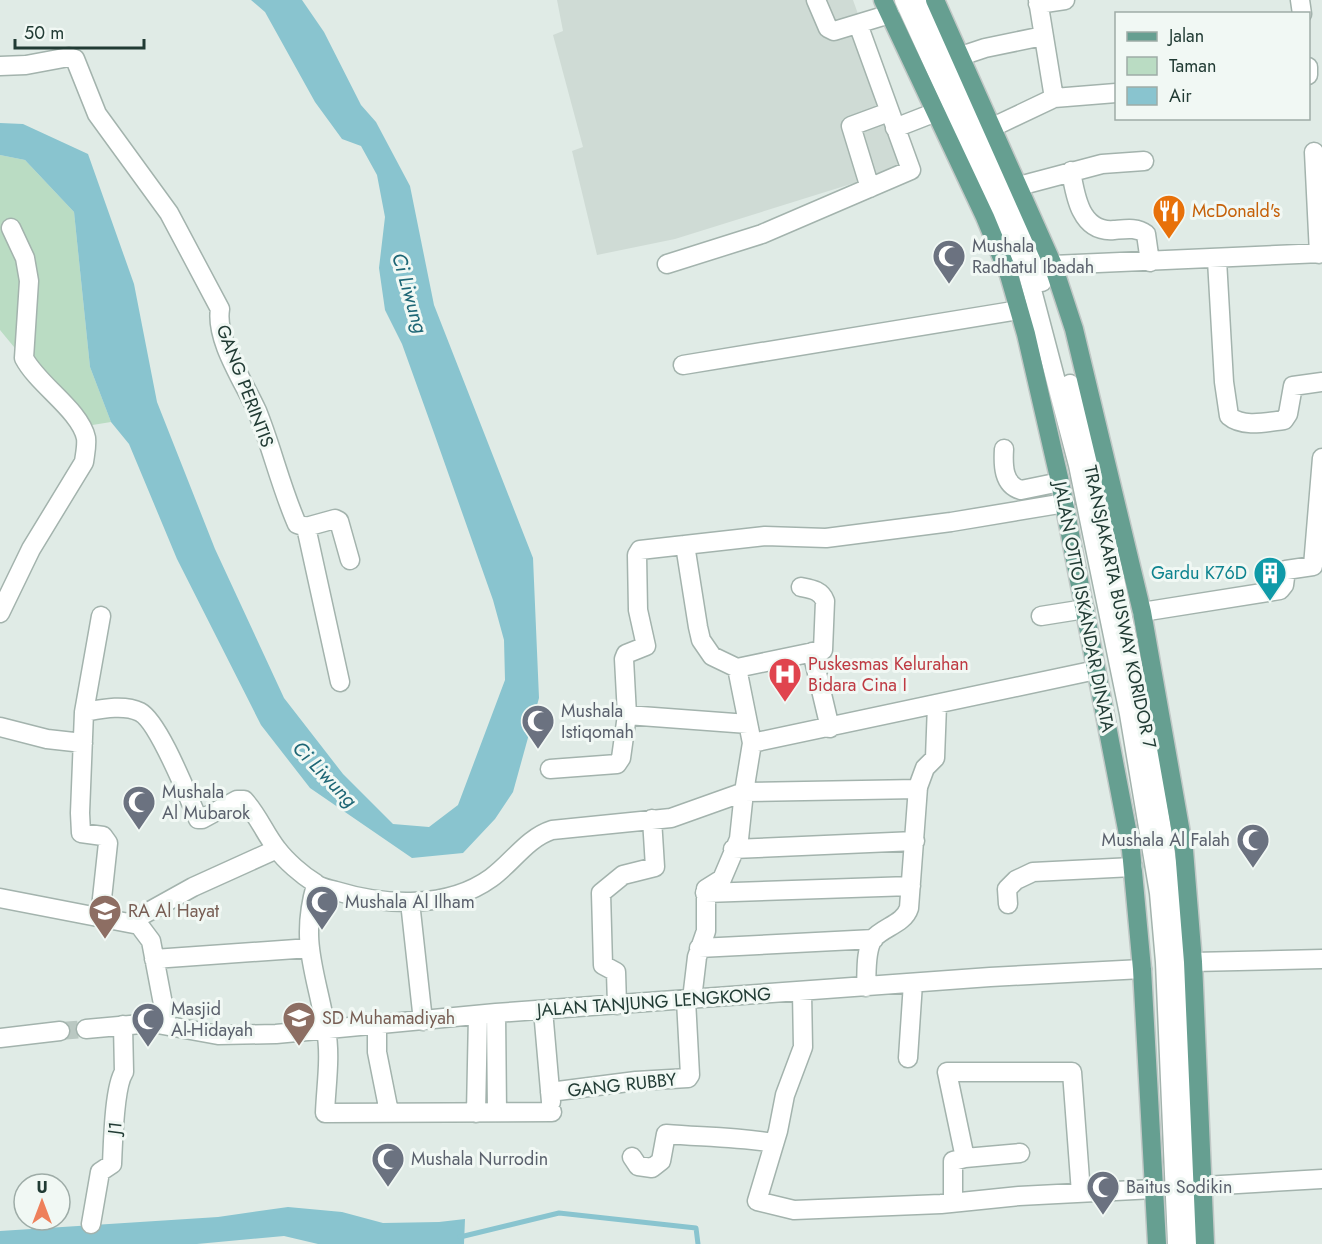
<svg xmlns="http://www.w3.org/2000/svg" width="1322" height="1244" viewBox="0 0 1322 1244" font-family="Jost,sans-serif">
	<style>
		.built { fill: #cfdbd5 }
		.green { fill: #badcc3 }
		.water { fill: #89c4cf }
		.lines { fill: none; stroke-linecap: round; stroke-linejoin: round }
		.stream { stroke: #89c4cf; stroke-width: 5 }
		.minor-tunnel { stroke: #bac8c2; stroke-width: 18; stroke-dasharray: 18 9; stroke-linecap: butt }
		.minor-casing { stroke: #a3b3ad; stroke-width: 21 }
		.major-casing { stroke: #c1c8c6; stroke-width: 21 }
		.minor { stroke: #fff; stroke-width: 18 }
		.major { stroke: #669f91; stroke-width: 18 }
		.labels { text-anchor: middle; stroke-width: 6; stroke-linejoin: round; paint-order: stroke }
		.food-label { font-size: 18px; fill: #c56008; stroke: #f1f8f4; text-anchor: start }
		.worship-label { font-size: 18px; fill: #5b616d; stroke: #f1f8f4; text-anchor: start }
		.street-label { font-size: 18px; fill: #213b34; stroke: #f1f8f4 }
		.culture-label { font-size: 18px; fill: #0d838f; stroke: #f1f8f4; text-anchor: end }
		.health-label { font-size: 18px; fill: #be3a42; stroke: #f1f8f4; text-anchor: start }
		.education-label { font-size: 18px; fill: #785e54; stroke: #f1f8f4; text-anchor: start }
		.water-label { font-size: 20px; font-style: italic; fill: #1d6675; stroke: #f1f8f4 }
	</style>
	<rect width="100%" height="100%" fill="#e0ebe6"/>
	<path class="built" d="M557,0H853L912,165L675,239L597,255L572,151L583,147L553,35L563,31Z"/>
	<path class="green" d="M0,155L25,160L74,212L90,367L111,422L80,427L0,330Z"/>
	<path class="water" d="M251,0H302L324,32L361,105L376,122L410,186L434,305L533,558L539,698L513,792L495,819L463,853L412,858L310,788L261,725L177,559L129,444L111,422L90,367L74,212L25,160L0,155V123L23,124L88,154L134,284L157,402L215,549L284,698L343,774L393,824L429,827L458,805L505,680L504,640L493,600L434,433L402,344L385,310L379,268L385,217L377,175L361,146L342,139L315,102L265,12Z
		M288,1207L342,1212L383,1223L439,1222L465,1219L464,1244H318L284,1236L197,1244H0V1231L218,1217Z"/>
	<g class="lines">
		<path class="stream" d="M460,1237L559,1213L696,1228L698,1244"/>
		<path class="minor-tunnel" d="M60,1031L86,1029"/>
		<g class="minor-casing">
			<path id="minor" d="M816,0L828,28L834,31L890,14
				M904,0L1027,271L1078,465L1129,714L1159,893L1165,962L1177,1244
				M920,0L1033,252L1042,282
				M1038,0L1054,98L1116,93
				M1300,0L1302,14
				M1038,4L1065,0
				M961,56L985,48L1043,36
				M0,66L26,65L69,57L75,59L97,114L169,213L220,309C215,340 244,382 257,411C272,448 281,488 297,524L306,527L335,519L339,521L350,560
				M1308,67V75
				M993,127L1054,98
				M895,128L936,112
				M1314,152L1319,254
				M1071,171C1075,196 1081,233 1114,230C1126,229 1137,227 1146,234L1150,262
				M1019,186L1102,164L1144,161
				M870,188L851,126L889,112
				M1217,260L1224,382L1229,416C1243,428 1267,422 1284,420L1288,414L1293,386L1322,382
				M667,264L762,234L911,170L858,24
				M1040,268L1053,265L1322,253
				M683,365L1019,310
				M1070,384L1092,468L1147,733L1172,893L1190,1174L1191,1244
				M1004,449C1003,465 1003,485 1021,490L1060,482
				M306,527L340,682
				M685,545L698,627L701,640L712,656L737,668L823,650L825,601C821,590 811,589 801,587
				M1142,612L1280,590L1284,585L1286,570L1313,566L1322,458
				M0,613L31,549L84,462C85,454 87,446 86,438C80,410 38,385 24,358L29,281L25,258L11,228
				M1041,616L1085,609
				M812,652L830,728
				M84,712C101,709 124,704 140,712C159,722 188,797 198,819H202L237,800H244C258,815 265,834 277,849C286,861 302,875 315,883C320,888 329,889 336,891C385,906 448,909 491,878C512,863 527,838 552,830L671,818L744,792L752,743L737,668
				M627,715L624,659L626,654L646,646L638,610L637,555L640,550L765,536L826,538L951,522L1065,503
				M0,727L47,739L83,743
				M752,743L1096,670
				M550,769L617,764L621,758L627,715L748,724
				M733,849L915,841
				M316,885C299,943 317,974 326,1030C331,1056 326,1086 325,1113L552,1112
				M705,893L911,886
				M0,898L139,925L151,941L167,1025
				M410,902L423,1021
				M1008,904L1007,889L1016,880L1033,872L1133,867
				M100,917L108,843L103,836L81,833L80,813L84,712L101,616
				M130,922L193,887L277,849
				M699,948L874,939
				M154,959L310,948
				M1193,962L1322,959
				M866,987C867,973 865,951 873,939C883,927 904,924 909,908L918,787L925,768L935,758L937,705
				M802,992L803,1047L785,1095L778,1131L757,1201L794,1210L941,1204L1019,1196L1154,1189
				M692,999L697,957L706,931V889L722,879L739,839L744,792L918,789
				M617,1005L616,972L603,965L601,893L623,875L655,867L652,819
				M543,1010L551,1102
				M496,1013L497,1112
				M377,1025V1052L389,1112
				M86,1029L152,1023L218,1035L276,1034L496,1013L990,977L1142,969
				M0,1038L60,1031
				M908,1058L913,983
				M550,1092L636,1081L688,1078L690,1075L686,1000
				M476,1113L478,1015
				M632,1157L638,1166L652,1168L661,1161L666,1134C703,1137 738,1137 774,1143
				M965,1158L1020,1153
				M1204,1186L1322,1179
				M953,1203V1161L965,1158L947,1072H1072L1081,1193
				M91,1224L100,1172L112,1164C113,1144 114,1087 124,1072L123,1025"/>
		</g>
		<g class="major-casing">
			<path id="major" d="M883,0L985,217L1009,275L1026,334L1060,482L1131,850L1142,969L1157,1244
				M935,0L1053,265L1074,329L1142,612L1184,850L1193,962L1205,1244"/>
		</g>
		<use href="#minor" class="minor"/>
		<use href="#major" class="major"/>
	</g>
	<defs>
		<g id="restaurant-pin" transform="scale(1.725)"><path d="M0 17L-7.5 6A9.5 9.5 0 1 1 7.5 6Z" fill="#e8710a" stroke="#f1f8f4"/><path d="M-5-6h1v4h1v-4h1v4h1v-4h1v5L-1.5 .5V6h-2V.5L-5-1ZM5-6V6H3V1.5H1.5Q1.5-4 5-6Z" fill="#fff"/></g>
		<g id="mosque-pin" transform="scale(1.725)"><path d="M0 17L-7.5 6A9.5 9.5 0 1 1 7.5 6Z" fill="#6b7280" stroke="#f1f8f4"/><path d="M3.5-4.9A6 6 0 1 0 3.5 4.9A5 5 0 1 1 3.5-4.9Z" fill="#fff"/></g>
		<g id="building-pin" transform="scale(1.725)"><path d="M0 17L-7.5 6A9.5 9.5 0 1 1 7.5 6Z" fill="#0f9aa8" stroke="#f1f8f4"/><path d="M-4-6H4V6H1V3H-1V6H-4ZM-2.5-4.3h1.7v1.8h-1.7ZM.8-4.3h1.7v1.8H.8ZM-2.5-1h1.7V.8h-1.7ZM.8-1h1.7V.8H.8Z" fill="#fff"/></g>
		<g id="hospital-pin" transform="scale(1.725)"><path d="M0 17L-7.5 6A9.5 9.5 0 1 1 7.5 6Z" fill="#e0444e" stroke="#f1f8f4"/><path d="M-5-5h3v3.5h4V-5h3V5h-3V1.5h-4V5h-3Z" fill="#fff"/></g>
		<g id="school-pin" transform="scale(1.725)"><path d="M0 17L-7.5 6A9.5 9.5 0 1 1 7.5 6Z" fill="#8d6e63" stroke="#f1f8f4"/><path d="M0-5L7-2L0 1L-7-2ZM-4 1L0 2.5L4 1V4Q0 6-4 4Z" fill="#fff"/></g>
	</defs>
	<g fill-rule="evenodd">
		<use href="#restaurant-pin" x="1169" y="211"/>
		<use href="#mosque-pin" x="949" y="256"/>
		<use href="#building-pin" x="1270" y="573"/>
		<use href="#hospital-pin" x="785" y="674"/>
		<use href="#mosque-pin" x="538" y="721"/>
		<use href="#mosque-pin" x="139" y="802"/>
		<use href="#mosque-pin" x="1253" y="840"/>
		<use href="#mosque-pin" x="322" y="902"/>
		<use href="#school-pin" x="105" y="911"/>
		<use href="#school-pin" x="299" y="1018"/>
		<use href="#mosque-pin" x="148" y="1019"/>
		<use href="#mosque-pin" x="388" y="1159"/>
		<use href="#mosque-pin" x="1103" y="1187"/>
	</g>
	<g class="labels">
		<g class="food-label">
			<text x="1192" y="217">McDonald's</text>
		</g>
		<g class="worship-label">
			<text x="972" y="252">Mushala<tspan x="972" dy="21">Radhatul Ibadah</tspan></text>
			<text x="561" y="717">Mushala<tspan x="561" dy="21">Istiqomah</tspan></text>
			<text x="162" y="798">Mushala<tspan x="162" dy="21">Al Mubarok</tspan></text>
			<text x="1230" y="846" text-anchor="end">Mushala Al Falah</text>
			<text x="345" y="908">Mushala Al Ilham</text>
			<text x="171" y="1015">Masjid<tspan x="171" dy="21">Al-Hidayah</tspan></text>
			<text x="411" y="1165">Mushala Nurrodin</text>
			<text x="1126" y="1193">Baitus Sodikin</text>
		</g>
		<g class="street-label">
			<text transform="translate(245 386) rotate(69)" y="6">GANG PERINTIS</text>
			<text transform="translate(1084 607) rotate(79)" y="6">JALAN OTTO ISKANDAR DINATA</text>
			<text transform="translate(1120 607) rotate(78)" y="6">TRANSJAKARTA BUSWAY KORIDOR 7</text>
			<text transform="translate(654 1002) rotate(-4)" y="6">JALAN TANJUNG LENGKONG</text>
			<text transform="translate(622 1085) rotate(-6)" y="6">GANG RUBBY</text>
			<text transform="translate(115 1128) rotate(-83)" y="6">J1</text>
		</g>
		<g class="culture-label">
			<text x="1247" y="579">Gardu K76D</text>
		</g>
		<g class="health-label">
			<text x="808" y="670">Puskesmas Kelurahan<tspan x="808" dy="21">Bidara Cina I</tspan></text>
		</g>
		<g class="education-label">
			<text x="128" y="917">RA Al Hayat</text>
			<text x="322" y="1024">SD Muhamadiyah</text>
		</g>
		<g class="water-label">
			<text transform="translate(410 293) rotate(74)" y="7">Ci Liwung</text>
			<text transform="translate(325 774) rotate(46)" y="7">Ci Liwung</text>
		</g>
	</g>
	<rect x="1115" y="12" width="195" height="108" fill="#f1f8f4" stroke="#9eaca7" stroke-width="1.5"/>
	<rect x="1127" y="32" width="30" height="9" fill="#669f91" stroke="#9eaca7" stroke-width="1.5"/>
	<text x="1169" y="42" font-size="18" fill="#213b34">Jalan</text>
	<rect x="1127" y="57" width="30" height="18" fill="#badcc3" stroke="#9eaca7" stroke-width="1.5"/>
	<text x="1169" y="72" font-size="18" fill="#213b34">Taman</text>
	<rect x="1127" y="87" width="30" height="18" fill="#89c4cf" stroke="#9eaca7" stroke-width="1.5"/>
	<text x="1169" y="102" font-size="18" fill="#213b34">Air</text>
	<g transform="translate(42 1202)"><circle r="28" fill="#f1f8f4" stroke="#9eaca7" stroke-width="1.5"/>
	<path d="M0-4.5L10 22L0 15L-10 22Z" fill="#ee805b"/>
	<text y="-9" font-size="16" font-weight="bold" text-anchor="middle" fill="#213b34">U</text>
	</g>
	<path d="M15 39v9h129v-9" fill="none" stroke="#213b34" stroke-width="3"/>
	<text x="24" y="39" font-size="18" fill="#213b34" stroke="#f1f8f4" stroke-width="4.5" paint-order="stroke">50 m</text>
</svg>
